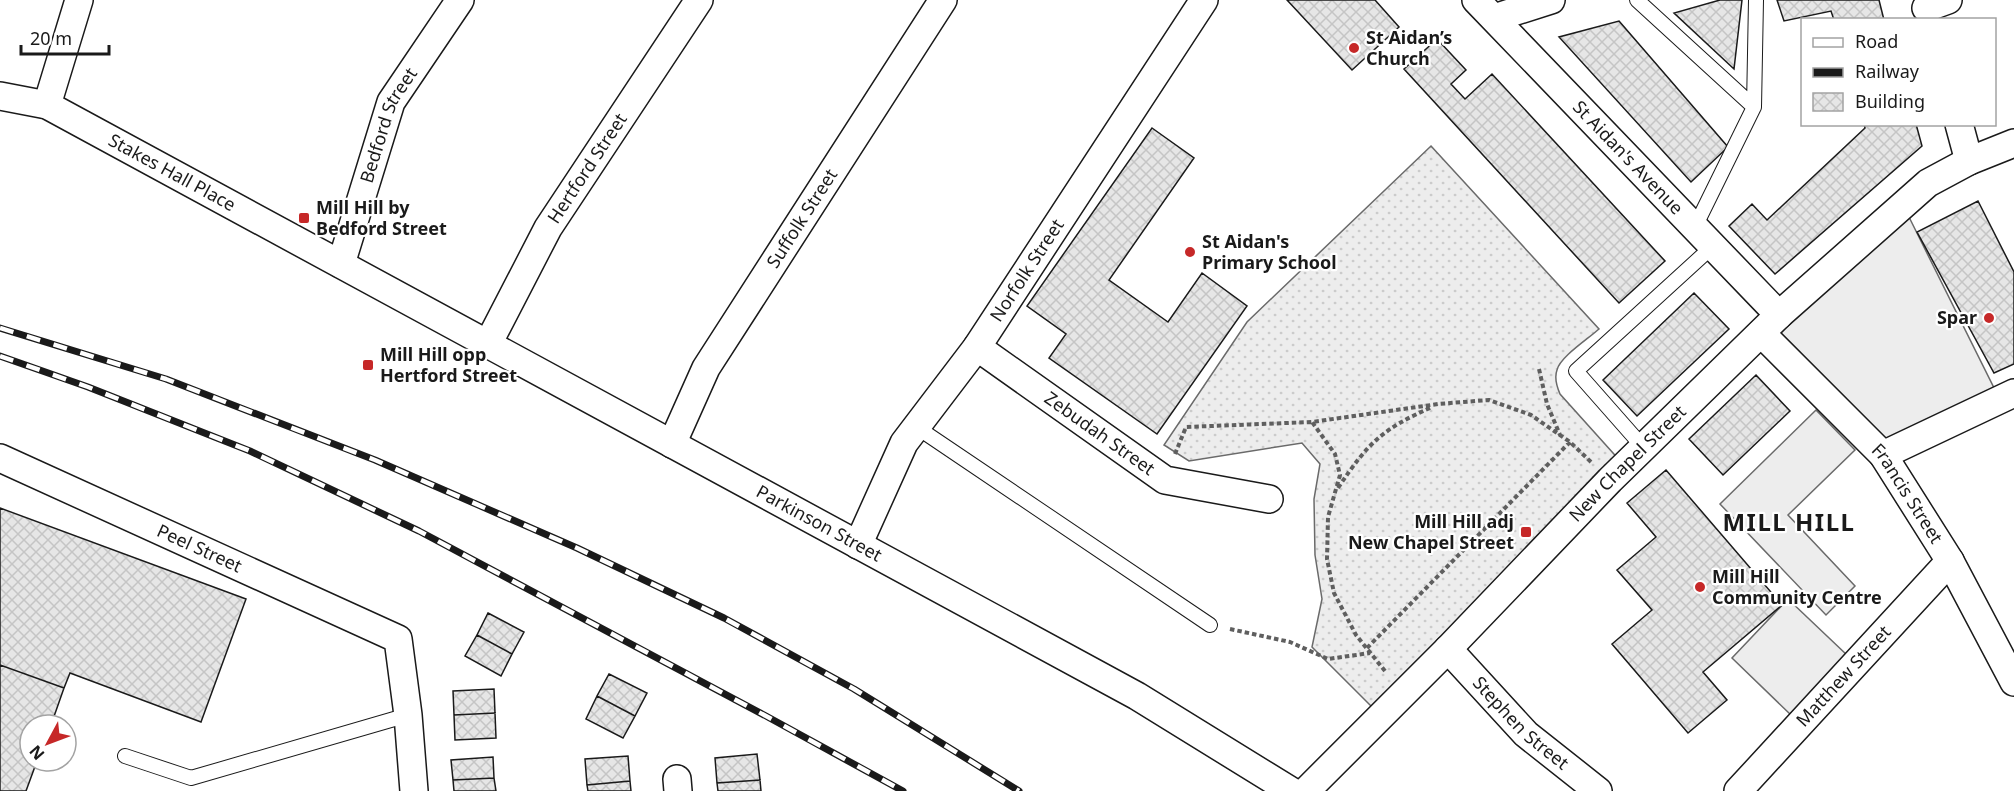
<svg xmlns="http://www.w3.org/2000/svg" width="2014" height="791" viewBox="0 0 2014 791" font-family="'Noto Sans',sans-serif">
	<style>
		.grass { fill: url(#grass-dots); stroke: #6a6a6a; stroke-width: 1.5 }
		.pitch { fill: #ededed; stroke: #6a6a6a; stroke-width: 1.5 }
		.building { fill: url(#building-cross-hatch); stroke: #1a1a1a; stroke-width: 1.5 }
		.lines { fill: none; stroke-linecap: round; stroke-linejoin: round }
		.service-casing { stroke: #1a1a1a; stroke-width: 16 }
		.minor-casing { stroke: #1a1a1a; stroke-width: 30 }
		.path { stroke: #5f5f5f; stroke-width: 4; stroke-dasharray: 4.5 3; stroke-linecap: butt }
		.service { stroke: #fff; stroke-width: 14 }
		.minor { stroke: #fff; stroke-width: 27 }
		.rail-casing { stroke: #1a1a1a; stroke-width: 7 }
		.rail { stroke: #fff; stroke-width: 4.5; stroke-dasharray: 14; stroke-linecap: butt }
		.poi-dot { fill: #c62828; stroke: #fff; stroke-width: 2 }
		.labels { text-anchor: middle; stroke-width: 4.5; stroke-linejoin: round; paint-order: stroke }
		.poi-label { font-size: 18px; font-weight: bold; fill: #1a1a1a; stroke: #fff; text-anchor: start }
		.street-label { font-size: 18px; fill: #1a1a1a; stroke: #fff }
		.district-label { font-size: 24px; font-weight: bold; letter-spacing: 1.5px; fill: #1a1a1a; stroke: #fff }
	</style>
	<defs>
		<pattern id="grass-dots" width="8" height="8" patternUnits="userSpaceOnUse" patternTransform="scale(1.5)"><rect width="8" height="8" fill="#ededed"/><path d="M2 2h.1M6 6h.1" fill="none" stroke="#cbcbcb" stroke-width="1.8" stroke-linecap="round"/></pattern>
		<pattern id="building-cross-hatch" width="8" height="8" patternUnits="userSpaceOnUse" patternTransform="scale(1.5)"><rect width="8" height="8" fill="#e6e6e6"/><path d="M0 0l8 8M0 8l8-8" fill="none" stroke="#c5c5c5"/></pattern>
	</defs>
	<rect width="100%" height="100%" fill="#fff"/>
	<path class="grass" d="M1431,146L1599,329C1588,339 1560,357 1557,370C1554,378 1557,387 1560,394L1622,463L1372,707L1312,647L1322,599L1315,555L1314,499L1320,464L1302,443L1189,461L1164,445L1247,322Z"/>
	<path class="pitch" d="M1909,217L1997,394L1883,444L1773,333Z
		M1816,410L1855,450L1788,515L1855,586L1826,615L1720,504Z
		M1788,599L1848,656L1791,715L1732,658Z"/>
	<path class="building" d="M1287,0H1375L1399,27L1352,70Z
		M1720,0H1742L1734,69L1674,13Z
		M1777,0H1879L1884,20H1834L1831,11L1784,21Z
		M1619,21L1728,147L1691,182L1559,37Z
		M1437,39L1466,70L1451,84L1465,99L1492,74L1665,261L1619,303L1404,69Z
		M1864,124H1916L1922,146L1775,274L1729,226L1752,204L1767,220L1865,128Z
		M1152,128L1194,158L1109,280L1168,322L1202,273L1247,306L1157,434L1049,358L1066,334L1027,306Z
		M1978,201L2014,272V364L1994,373L1917,232Z
		M1694,293L1729,329L1637,416L1603,380Z
		M1756,375L1790,411L1723,475L1689,439Z
		M1666,470L1782,605L1703,672L1727,700L1688,733L1612,644L1652,610L1617,570L1656,537L1627,503Z
		M0,508L246,599L201,722L70,673L64,688L0,665Z
		M488,613L524,632L512,654L477,635Z
		M477,635L512,654L501,676L465,656Z
		M0,665L64,688L51,725H30V761H37L26,791H0Z
		M609,674L647,693L635,716L597,696Z
		M494,689L495,713L454,715L453,691Z
		M597,696L635,716L623,738L586,719Z
		M495,713L496,738L455,740L454,715Z
		M757,754L760,780L717,783L715,758Z
		M628,756L630,781L587,785L585,759Z
		M493,757L494,778L453,780L451,760Z
		M494,778L496,791H454L453,780Z
		M760,780L761,791H718L717,783Z
		M630,781L631,791H588L587,785Z"/>
	<g class="lines">
		<g class="service-casing">
			<path id="service" d="M1637,0L1754,107
				M1695,227L1754,107L1756,0
				M915,426L1210,625
				M1643,447L1576,371L1713,246
				M125,756L191,778L408,715"/>
		</g>
		<g class="minor-casing">
			<g id="minor">
				<path id="s1" d="M1476,0L1779,315"/>
				<path d="M1926,8L1948,0"/>
				<path d="M1494,18L1551,0"/>
				<path id="s2" d="M0,96L47,105L1137,696L1291,791"/>
				<path d="M47,105L79,0"/>
				<path d="M1959,124L1969,161"/>
				<path id="s3" d="M341,264L391,102L460,0"/>
				<path id="s4" d="M1761,333L1883,455L1950,561L2014,682"/>
				<path id="s5" d="M488,344L548,228L699,0"/>
				<path id="s6" d="M977,347L1165,480L1269,499"/>
				<path id="s7" d="M672,444L706,368L943,0"/>
				<path d="M1883,455L2014,393"/>
				<path id="s8" d="M0,458L398,639L408,715L414,791"/>
				<path id="s9" d="M858,545L904,443L977,347L1204,0"/>
				<path id="s10" d="M1448,649L1526,734L1598,791"/>
				<path d="M677,779L678,791"/>
				<path id="s11" d="M1306,791L1448,649L1610,480L1779,315L1928,183L1969,161L2014,143"/>
				<path id="s12" d="M1738,791L1950,561"/>
			</g>
		</g>
		<path class="path" d="M1539,369L1547,404L1560,435
			M1175,454L1186,427L1312,422
			M1338,488C1368,443 1382,429 1432,407
			M1230,629L1290,642L1328,659L1370,653
			M1367,648L1570,442
			M1385,671L1356,635L1334,593L1327,559L1328,517L1340,475L1335,454L1312,422L1438,404L1489,400L1531,415L1570,442L1591,462"/>
		<use href="#service" class="service"/>
		<use href="#minor" class="minor"/>
		<g class="rail-casing">
			<path id="rail" d="M0,328L166,379L375,460L577,548L724,618L854,689L1019,791
				M0,356L88,387L250,451L419,531L766,716L903,791"/>
		</g>
		<use href="#rail" class="rail"/>
	</g>
	<g class="poi-dot">
		<circle cx="1354" cy="48" r="6"/>
		<rect x="298" y="212" width="12" height="12" rx="3"/>
		<circle cx="1190" cy="252" r="6"/>
		<circle cx="1989" cy="318" r="6"/>
		<rect x="362" y="359" width="12" height="12" rx="3"/>
		<rect x="1520" y="526" width="12" height="12" rx="3"/>
		<circle cx="1700" cy="587" r="6"/>
	</g>
	<g class="labels">
		<g class="poi-label">
			<text x="1366" y="44">St Aidan’s<tspan x="1366" dy="21">Church</tspan></text>
			<text x="316" y="214">Mill Hill by<tspan x="316" dy="21">Bedford Street</tspan></text>
			<text x="1202" y="248">St Aidan's<tspan x="1202" dy="21">Primary School</tspan></text>
			<text x="1977" y="324" text-anchor="end">Spar</text>
			<text x="380" y="361">Mill Hill opp<tspan x="380" dy="21">Hertford Street</tspan></text>
			<text x="1514" y="528" text-anchor="end">Mill Hill adj<tspan x="1514" dy="21">New Chapel Street</tspan></text>
			<text x="1712" y="583">Mill Hill<tspan x="1712" dy="21">Community Centre</tspan></text>
		</g>
		<g class="street-label">
			<text dy="6" stroke="none"><textPath href="#s3" startOffset="147">Bedford Street</textPath></text>
			<text dy="6" stroke="none"><textPath href="#s1" startOffset="219">St Aidan's Avenue</textPath></text>
			<text dy="6" stroke="none"><textPath href="#s5" startOffset="202">Hertford Street</textPath></text>
			<text dy="6" stroke="none"><textPath href="#s2" startOffset="190">Stakes Hall Place</textPath></text>
			<text dy="6" stroke="none"><textPath href="#s7" startOffset="261">Suffolk Street</textPath></text>
			<text dy="6" stroke="none"><textPath href="#s9" startOffset="324">Norfolk Street</textPath></text>
			<text dy="6" stroke="none"><textPath href="#s6" startOffset="150">Zebudah Street</textPath></text>
			<text dy="6" stroke="none"><textPath href="#s11" startOffset="459">New Chapel Street</textPath></text>
			<text dy="6" stroke="none"><textPath href="#s4" startOffset="218">Francis Street</textPath></text>
			<text dy="6" stroke="none"><textPath href="#s2" startOffset="926">Parkinson Street</textPath></text>
			<text dy="6" stroke="none"><textPath href="#s8" startOffset="219">Peel Street</textPath></text>
			<text dy="6" stroke="none"><textPath href="#s12" startOffset="156">Matthew Street</textPath></text>
			<text dy="6" stroke="none"><textPath href="#s10" startOffset="104">Stephen Street</textPath></text>
		</g>
		<g class="district-label">
			<text x="1789" y="531">MILL HILL</text>
		</g>
	</g>
	<rect x="1801" y="18" width="195" height="108" fill="#ffffff" stroke="#a3a3a3" stroke-width="1.5"/>
	<rect x="1813" y="38" width="30" height="9" fill="#ffffff" stroke="#a3a3a3" stroke-width="1.5"/>
	<text x="1855" y="48" font-size="18" fill="#1a1a1a">Road</text>
	<rect x="1813" y="68" width="30" height="9" fill="#1a1a1a" stroke="#a3a3a3" stroke-width="1.5"/>
	<text x="1855" y="78" font-size="18" fill="#1a1a1a">Railway</text>
	<rect x="1813" y="93" width="30" height="18" fill="url(#building-cross-hatch)" stroke="#a3a3a3" stroke-width="1.5"/>
	<text x="1855" y="108" font-size="18" fill="#1a1a1a">Building</text>
	<g transform="translate(48 743) rotate(229)"><circle r="28" fill="#ffffff" stroke="#a3a3a3" stroke-width="1.5"/>
	<path d="M0-4.5L10 22L0 15L-10 22Z" fill="#c62828"/>
	<text y="-9" font-size="16" font-weight="bold" text-anchor="middle" fill="#1a1a1a">N</text>
	</g>
	<path d="M21 45v9h88v-9" fill="none" stroke="#1a1a1a" stroke-width="3"/>
	<text x="30" y="45" font-size="18" fill="#1a1a1a" stroke="#ffffff" stroke-width="4.5" paint-order="stroke">20 m</text>
</svg>
